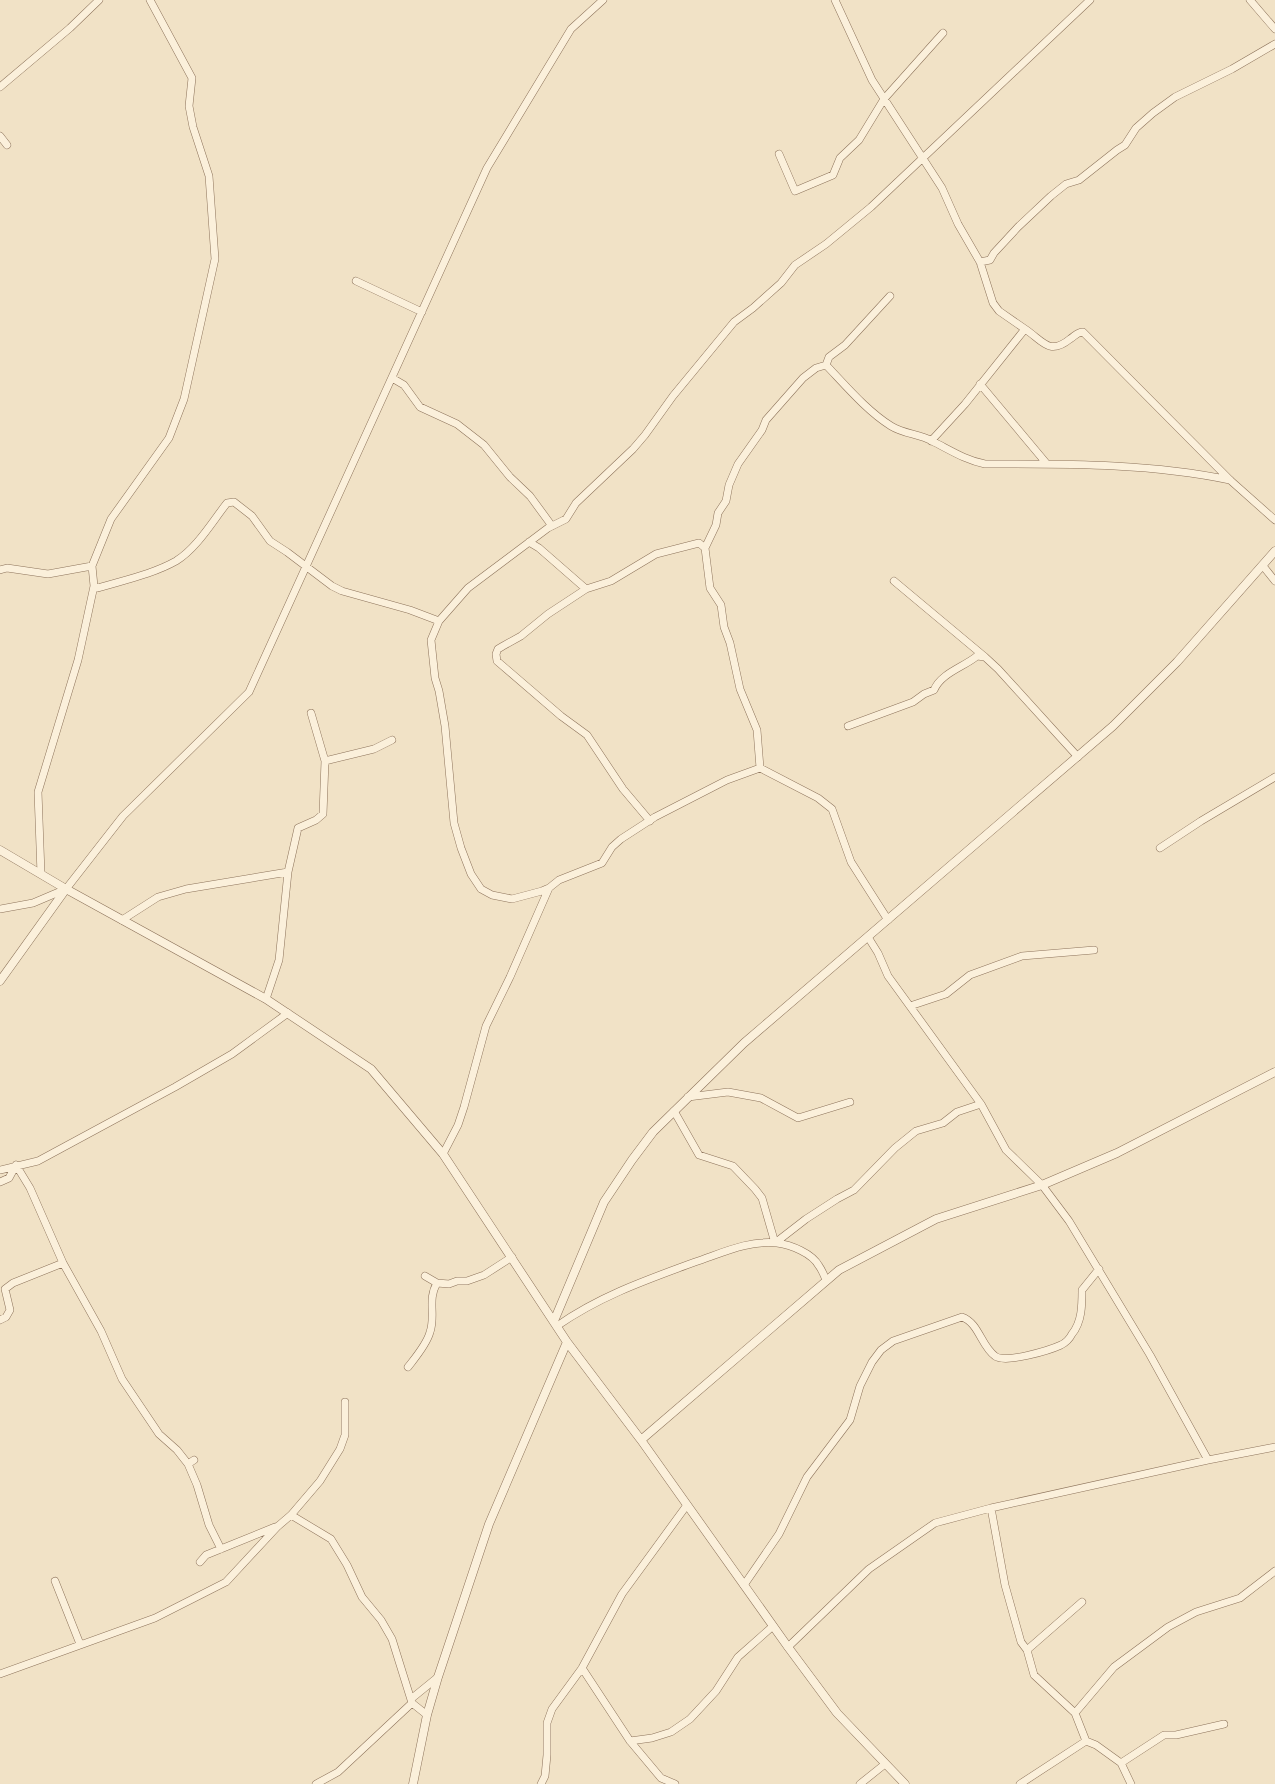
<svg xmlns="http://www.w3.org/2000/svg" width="1275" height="1784" viewBox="0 0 1275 1784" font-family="'Noto Serif',serif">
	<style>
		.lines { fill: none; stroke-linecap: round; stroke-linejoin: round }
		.minor-casing { stroke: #8d735b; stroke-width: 8 }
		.tertiary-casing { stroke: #8d735b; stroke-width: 9 }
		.minor { stroke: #fbf0db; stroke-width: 7 }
		.tertiary { stroke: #fbf0db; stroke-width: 8 }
	</style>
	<rect width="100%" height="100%" fill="#f1e2c6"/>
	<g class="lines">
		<g class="minor-casing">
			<path id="minor" d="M835,0L872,80L942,188L958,224L980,262L993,303L999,311L1025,329
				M1250,0L1275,29
				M0,87L70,28L99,0
				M0,136L7,145
				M779,154L795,191L833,175L840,158L859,140L884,99L943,33
				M980,262L990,260L994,253L1018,227L1051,196L1066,184L1079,180L1117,150L1125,145L1136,128L1153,113L1175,97L1232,69L1275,44
				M356,281L422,312
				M826,365L829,357L845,345L890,296
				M392,378L404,385L420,407L457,424L484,445L510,477L530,496L552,526
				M980,384L1047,464
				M931,441L965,404L1025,329C1043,341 1049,356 1070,339C1075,336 1077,332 1083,332L1230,480L1275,520
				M529,542L539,548L586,589L611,581L656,554L699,543L705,548L716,525L718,513L726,501L729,485L738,464L762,430L766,420L803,378L816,368L826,365C846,386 867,411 891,426C904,434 919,434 932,441C950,450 965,460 985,464C1067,464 1149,463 1230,480
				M1263,566L1275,581
				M0,570L7,568L48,574L92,566
				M894,581L985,657
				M94,586L98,588C124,580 153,574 176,561C197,548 212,522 227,503L234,502L252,516L270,541L287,552L332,586L342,591L410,610L439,621L468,588L548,528L566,519L576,503L633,449L645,435L673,396L734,322L753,308L781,283L795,265L826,244L871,207L1090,0
				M586,589L548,614L521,636L503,646L498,649L496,654L497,661L561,716L587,735L623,789L650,821
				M439,621L431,640L435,678L439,691L445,726L454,823L461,848L471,874L481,889L492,895L512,899L542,891L549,888L559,880L602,863L612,847L621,839L655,817L727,780L760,768L757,730L740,689L730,643L724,627L721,605L710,588L705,548
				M311,713L325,761L374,749L392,740
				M848,726L913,702L924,694L934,690C941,673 964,667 977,656L985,657L998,669L1078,757
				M760,768L818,798L832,809L851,862L888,920
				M1160,848L1201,821L1275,777
				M41,874L38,792L78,660L94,586L92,566L111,519L169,438L184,399L215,259L209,176L193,127L189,106L192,78L150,0
				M0,909L33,903L66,889L123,816L249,692L487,168L571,29L603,0
				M122,920L158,897L186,889L288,872
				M868,937L878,953L888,976L981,1104L1006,1150L1042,1185L1069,1221L1150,1355L1208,1460
				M266,999L279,960L288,872L298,828L316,820L323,814L325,761
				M910,1006L946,994L970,975L1022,956L1094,950
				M688,1097L728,1092L761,1098L798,1118L850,1102
				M674,1111L699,1155L733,1166L755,1189L762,1198L775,1243L806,1219L837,1199L854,1190L895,1148L916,1131L943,1123L957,1112L981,1104
				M443,1154L458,1125L464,1107L486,1026L510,977L549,888
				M0,1170L38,1161L175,1087L232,1054L288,1013
				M0,1182L9,1178L16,1165
				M63,1263L101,1331L122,1379L159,1434L177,1450L188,1464
				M425,1276L437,1283L449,1284L457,1281H467L484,1275L512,1257
				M0,1320L6,1317L10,1310L5,1289L13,1283L63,1263L30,1188L16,1165
				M557,1326C600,1296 646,1280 695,1262C722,1253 748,1240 777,1243C791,1245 812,1253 819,1266C822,1270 824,1275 826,1280
				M408,1367C415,1358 427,1344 430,1332C436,1315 427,1300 437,1283
				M194,1460L188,1464L197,1485L209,1525L221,1549
				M991,1508L1005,1585L1021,1642L1027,1650
				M291,1515L331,1539L347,1565L362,1597L381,1620L392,1639L412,1703L427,1715
				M200,1562L206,1555L275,1527
				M55,1581L80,1644
				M744,1585L779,1534L807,1477L850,1420L860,1386L872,1362L881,1350L893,1341L962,1317C979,1323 981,1346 995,1356C1005,1364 1050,1350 1061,1345C1065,1343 1070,1338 1072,1334C1082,1322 1082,1305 1082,1290L1099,1269
				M1082,1602L1027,1650L1034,1675L1075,1713L1086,1741
				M788,1647L869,1569L935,1523L991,1508L1208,1460L1275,1447
				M582,1668L630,1741L661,1778L675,1784
				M0,1674L155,1618L226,1582L277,1527L291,1515L320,1481L340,1449L345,1435V1402
				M411,1699L438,1677
				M1075,1713L1114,1667L1168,1627L1196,1612L1240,1598L1275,1571
				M630,1741L652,1738L671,1732L690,1719L716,1691L738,1657L773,1626
				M1121,1763L1164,1735H1176L1224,1724
				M316,1784L338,1772L412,1703
				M541,1784L545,1776L547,1755V1723L552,1709L582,1668L622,1594L687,1505
				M860,1784L885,1764
				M1020,1784L1086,1741L1096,1745L1121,1763L1131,1784"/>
		</g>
		<g class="tertiary-casing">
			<path id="tertiary" d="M0,850L66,889L266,999L371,1069L443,1154L567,1342L641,1440L788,1647L837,1713L905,1784
				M0,981L66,889
				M554,1321L604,1202L632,1160L653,1132L744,1043L1113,726L1177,662L1275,551
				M641,1440L839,1270L936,1219L1042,1185L1117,1153L1275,1072
				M413,1784L427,1715L438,1677L489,1524L567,1342"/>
		</g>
		<use href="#minor" class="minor"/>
		<use href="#tertiary" class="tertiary"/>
	</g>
</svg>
